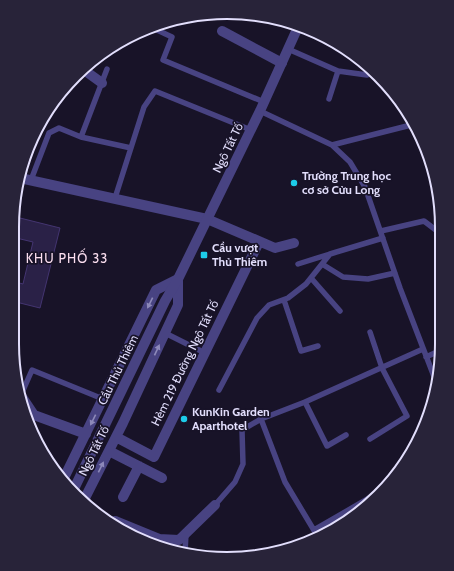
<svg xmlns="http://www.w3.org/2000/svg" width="454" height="571" viewBox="0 0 454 571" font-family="Cabin,sans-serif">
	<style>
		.building { fill: #2a2147; stroke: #443571 }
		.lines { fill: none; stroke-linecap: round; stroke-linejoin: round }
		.service { stroke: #484382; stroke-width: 5.5 }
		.minor { stroke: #484382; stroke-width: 10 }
		.tertiary { stroke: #484382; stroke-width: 10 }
		.oneway { fill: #8d89b9 }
		.poi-dot { fill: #1dcce9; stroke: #181328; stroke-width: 1.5 }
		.labels { text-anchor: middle; stroke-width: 3.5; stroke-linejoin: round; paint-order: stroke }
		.street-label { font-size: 12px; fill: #e2defc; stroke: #181328 }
		.poi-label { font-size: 12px; font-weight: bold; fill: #e2defc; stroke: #181328; text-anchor: start }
		.neighbourhood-label { font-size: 13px; letter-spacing: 1px; fill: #fcdff0; stroke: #181328 }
		.rim { fill: none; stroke: #e2defc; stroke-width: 2 }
	</style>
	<rect width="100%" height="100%" fill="#181328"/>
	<path class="building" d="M12,216L60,228L40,308L12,301V281L23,284L33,242L12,237Z"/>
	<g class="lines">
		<path class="service" d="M157,30L172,37L163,60L264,102
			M288,49L338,71L367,75L368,68
			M329,99L338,71
			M260,111L332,145L350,162L365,187L400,288L438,387
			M81,137L131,148
			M332,145L415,124
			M31,180L49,133L59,128L81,137L107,69
			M115,198L144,107L155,91L251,130
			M381,231L424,221L441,234
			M298,264L330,254
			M322,264L330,254L383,238
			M311,278L340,311
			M284,300L301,351L318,346
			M165,333L205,353
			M426,357L439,351
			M219,390L257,318L269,305L288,298L306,284L322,264L343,277L368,279L395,273
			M21,395L32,370L103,399
			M305,402L327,446L346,435
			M261,419L285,482L318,537
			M370,439L407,416L382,368L370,332
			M215,505L235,482L243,464L242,430L261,419L305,402L423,349
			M314,530L376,494
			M185,553L186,533"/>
		<path class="minor" d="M222,31L282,63
			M84,70L102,83
			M20,178L207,219L275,248L294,243
			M18,391L34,415L86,434
			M116,437L154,457L259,242
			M109,451L162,478
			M63,480L156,290L178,279V305L123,423L83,502
			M123,497L139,466
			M112,525L115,521L159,539L179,540L215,505"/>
		<path class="tertiary" d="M72,493L165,301L178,279L260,111L298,27"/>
	</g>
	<defs><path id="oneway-solid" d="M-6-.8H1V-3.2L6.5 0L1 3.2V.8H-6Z"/></defs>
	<g class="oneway">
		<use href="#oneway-solid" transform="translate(150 303) rotate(116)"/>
		<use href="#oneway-solid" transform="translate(157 350) rotate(-65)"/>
		<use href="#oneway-solid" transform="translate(93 420) rotate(116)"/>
		<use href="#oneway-solid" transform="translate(101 467) rotate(-64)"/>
	</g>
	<g class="poi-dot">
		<circle cx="294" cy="183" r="4"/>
		<rect x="200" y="251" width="8" height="8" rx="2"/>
		<circle cx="184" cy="419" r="4"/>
	</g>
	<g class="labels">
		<g class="street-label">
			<text transform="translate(228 148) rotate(-64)" y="4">Ngô Tất Tố</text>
			<text transform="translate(185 363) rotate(-64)" y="4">Hẻm 219 Đường Ngô Tất Tố</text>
			<text transform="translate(118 370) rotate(-64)" y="4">Cầu Thủ Thiêm</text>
			<text transform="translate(94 451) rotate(-64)" y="4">Ngô Tất Tố</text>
		</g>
		<g class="poi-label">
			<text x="302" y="180">Trường Trung học<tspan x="302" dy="14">cơ sở Cửu Long</tspan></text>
			<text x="212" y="252">Cầu vượt<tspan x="212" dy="14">Thủ Thiêm</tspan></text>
			<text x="192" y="416">KunKin Garden<tspan x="192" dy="14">Aparthotel</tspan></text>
		</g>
		<g class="neighbourhood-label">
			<text x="67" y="263">KHU PHỐ 33</text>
		</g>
	</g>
	<path d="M0 0H454V571H0ZM227 19H227A208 208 0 0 1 435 227V344A208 208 0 0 1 227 552H227A208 208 0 0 1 19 344V227A208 208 0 0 1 227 19Z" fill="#282339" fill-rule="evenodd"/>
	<path class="rim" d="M227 19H227A208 208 0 0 1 435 227V344A208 208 0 0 1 227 552H227A208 208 0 0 1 19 344V227A208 208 0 0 1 227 19Z"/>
</svg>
